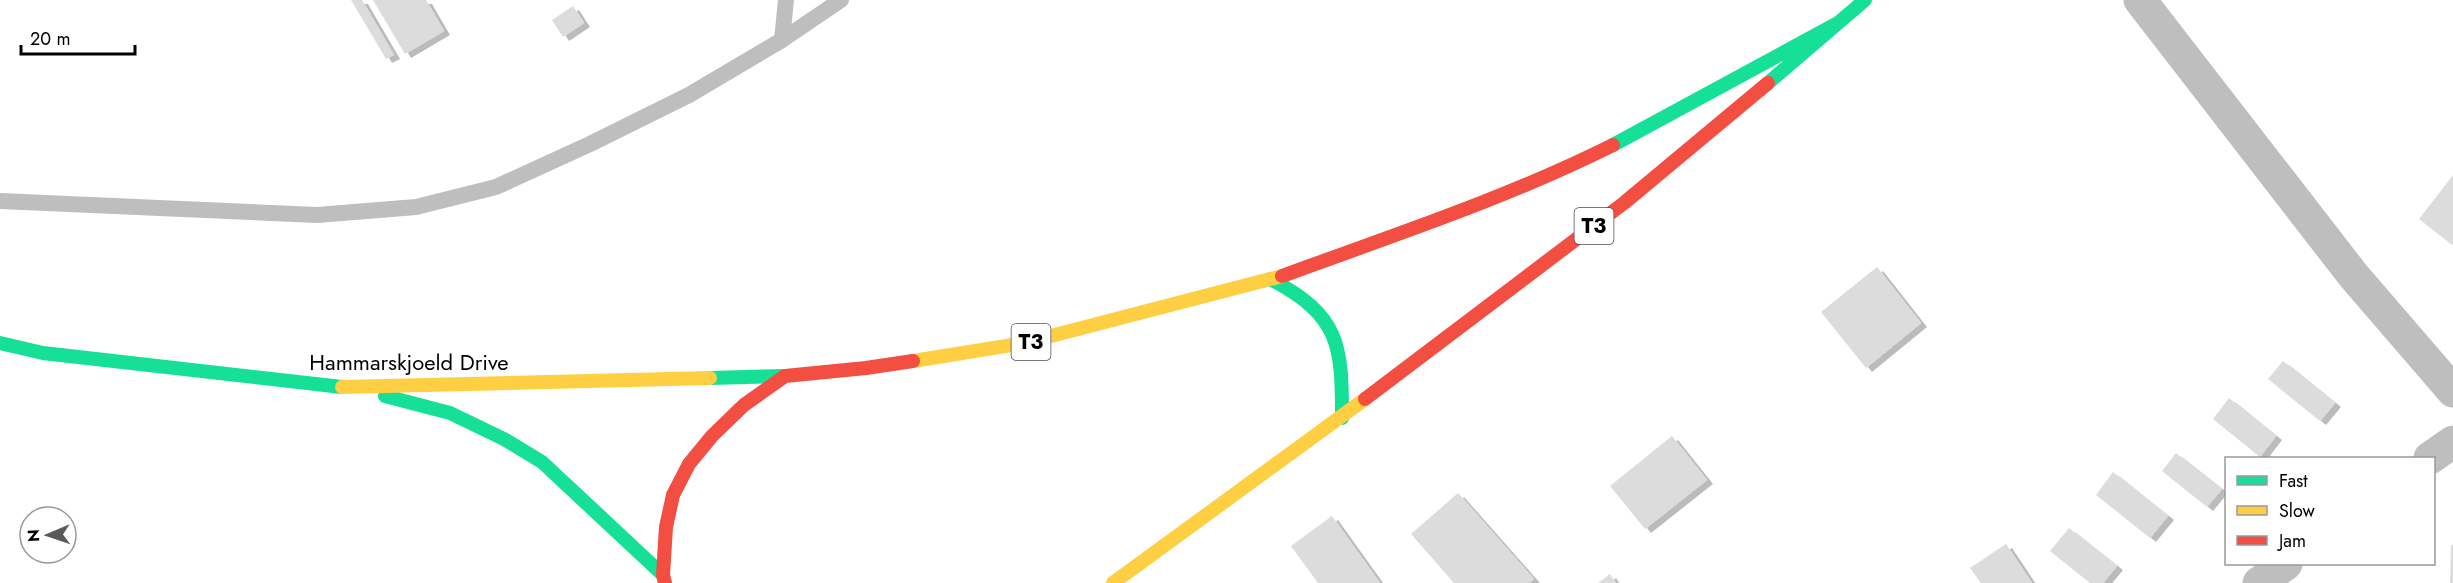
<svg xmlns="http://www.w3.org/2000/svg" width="2453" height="583" viewBox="0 0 2453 583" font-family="Jost,sans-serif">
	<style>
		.building { fill: #dcdcdc; filter: url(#shadow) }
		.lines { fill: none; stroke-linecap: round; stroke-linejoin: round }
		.lane { stroke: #bebebe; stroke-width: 16 }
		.street { stroke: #bebebe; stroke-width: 33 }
		.fast { stroke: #16e098; stroke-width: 14 }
		.slow { stroke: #ffcf43; stroke-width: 14 }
		.jam { stroke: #f24e42; stroke-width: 14 }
		.labels { text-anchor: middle; stroke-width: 4.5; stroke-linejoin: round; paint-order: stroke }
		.shield { fill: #fff; stroke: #4c4c4c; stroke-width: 1.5 }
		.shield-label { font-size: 21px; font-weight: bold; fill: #000 }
		.street-label { font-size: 22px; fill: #000; stroke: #fff }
	</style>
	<defs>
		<filter id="shadow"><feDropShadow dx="6" dy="4" stdDeviation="0" flood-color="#0004"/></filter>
	</defs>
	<rect width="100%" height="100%" fill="#fff"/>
	<path class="building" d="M351,0H362L394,55L386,59Z
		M373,0H426L444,31L405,54Z
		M573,6L584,23L563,37L552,20Z
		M2453,175V244L2452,245L2419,219Z
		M1877,267L1921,323L1866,368L1821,312Z
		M2283,361L2335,403L2320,421L2268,379Z
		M2229,398L2276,436L2260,457L2213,419Z
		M1672,436L1707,480L1645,529L1610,486Z
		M2176,453L2222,489L2207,507L2162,471Z
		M2113,472L2168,516L2150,538L2096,495Z
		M1458,493L1534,579L1529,583H1454L1411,534Z
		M1332,516L1380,583H1318L1291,546Z
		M2069,528L2117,566L2103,583H2090L2050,551Z
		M2006,544L2032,583H1981L1970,568Z
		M2451,545H2453V583H2450Z
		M1610,574L1616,583H1598Z"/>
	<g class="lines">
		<path class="lane" d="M782,40L786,0
			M0,201L317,215L416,207L496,187L590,144L689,95L782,40L841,0"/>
		<path class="street" d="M2140,0L2353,275L2453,391
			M2430,458L2453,442
			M2259,583L2286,564"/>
		<path class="fast" d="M1768,83L1865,0
			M1613,145L1838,23
			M1272,280C1340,316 1342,345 1342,418
			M0,343L43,353L342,387
			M710,378L785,376
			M385,396L450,413L504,439L542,462L663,575"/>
		<path class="slow" d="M913,361L1024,343L1282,276
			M342,387L710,378
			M1113,583L1365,399"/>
		<path class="jam" d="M1282,276C1394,235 1507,198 1613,145
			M1365,399L1624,203L1768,83
			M665,583L663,575L666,527L673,495L689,464L712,436L744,405L785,376L866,368L913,361"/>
	</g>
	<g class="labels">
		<g class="shield">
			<rect x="1574.5" y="208" width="39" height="36" rx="4.5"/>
			<rect x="1011.5" y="324" width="39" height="36" rx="4.5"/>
		</g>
		<g class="shield-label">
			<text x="1594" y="233">T3</text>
			<text x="1031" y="349">T3</text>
		</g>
		<g class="street-label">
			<text x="409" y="370">Hammarskjoeld Drive</text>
		</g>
	</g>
	<rect x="2225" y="457" width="210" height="108" fill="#ffffff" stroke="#999999" stroke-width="1.5"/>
	<rect x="2237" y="476" width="30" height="9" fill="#16e098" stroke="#999999" stroke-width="1.5"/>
	<text x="2279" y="487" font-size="18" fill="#000000">Fast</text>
	<rect x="2237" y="506" width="30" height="9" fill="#ffcf43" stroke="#999999" stroke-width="1.5"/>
	<text x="2279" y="517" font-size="18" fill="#000000">Slow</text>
	<rect x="2237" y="536" width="30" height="9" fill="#f24e42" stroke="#999999" stroke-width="1.5"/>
	<text x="2279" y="547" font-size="18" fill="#000000">Jam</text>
	<g transform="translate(48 535) rotate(268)"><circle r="28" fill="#ffffff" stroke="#999999" stroke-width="1.5"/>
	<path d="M0-4.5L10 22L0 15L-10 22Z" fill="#595959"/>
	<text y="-9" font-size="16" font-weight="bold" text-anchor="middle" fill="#000000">N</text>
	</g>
	<path d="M21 45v9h114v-9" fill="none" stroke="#000000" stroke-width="3"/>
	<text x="30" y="45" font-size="18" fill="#000000" stroke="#ffffff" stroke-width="4.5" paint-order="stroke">20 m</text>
</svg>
